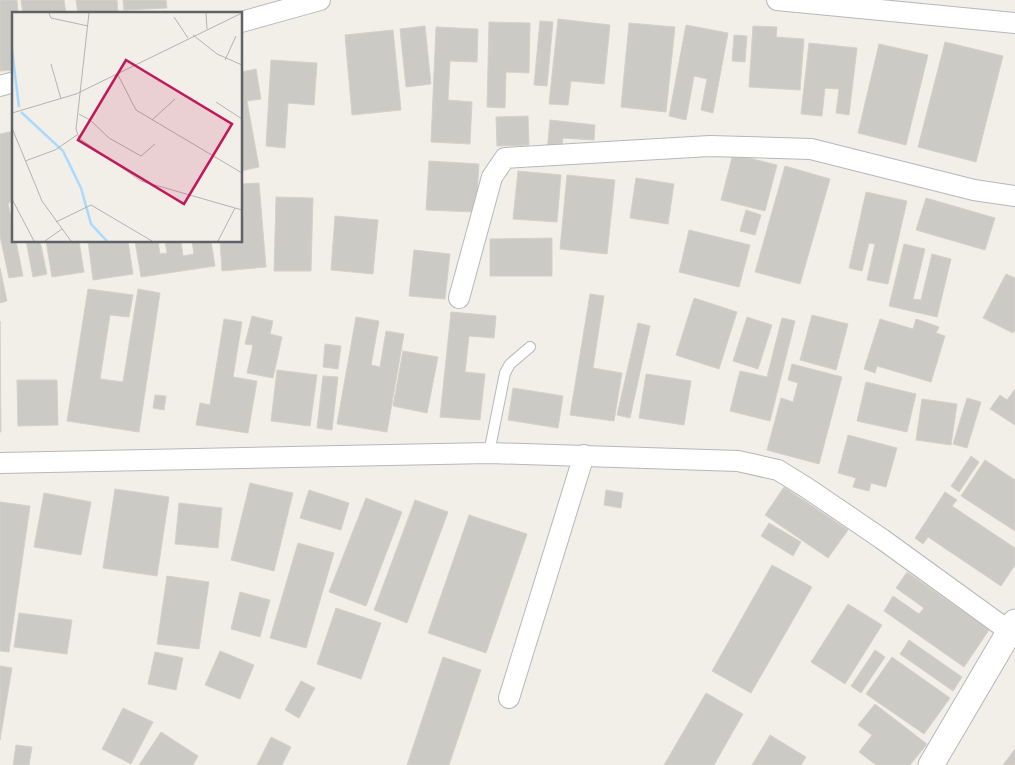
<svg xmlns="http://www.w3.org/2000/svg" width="1015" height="765" viewBox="0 0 1015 765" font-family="'Nunito Sans',sans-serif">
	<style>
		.building { fill: #cccac5; stroke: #d6d1c6 }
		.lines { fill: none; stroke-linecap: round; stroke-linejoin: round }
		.service-casing { stroke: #b5b8bc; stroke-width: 12 }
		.minor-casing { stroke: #b5b8bc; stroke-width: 22 }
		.tertiary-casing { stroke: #b5b8bc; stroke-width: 27 }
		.service { stroke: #fff; stroke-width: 10 }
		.minor { stroke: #fff; stroke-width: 20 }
		.tertiary { stroke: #fff; stroke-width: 25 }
		.inset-river { fill: none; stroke: #aadaff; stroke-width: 2.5 }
		.inset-road { fill: none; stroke: #b3b3b1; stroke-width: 1 }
		.view { fill: #c2185b; fill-opacity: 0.15; stroke: #c2185b; stroke-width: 2.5 }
		.inset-edge { fill: none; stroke: #5f6368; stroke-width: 2.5 }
	</style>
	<rect width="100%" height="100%" fill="#f1efe8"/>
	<path class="building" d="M0,0H17L18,14H14V70L0,71Z
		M21,0H64L66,14H23Z
		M76,0H117L118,14H78Z
		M123,0H166L167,8L124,10Z
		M558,19L610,25L604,84L571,81L568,105L549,104Z
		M540,21L553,22L547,86L534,85Z
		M489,22L530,23L529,73L506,72L505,108L487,107Z
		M629,23L675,27L666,112L621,107Z
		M686,25L728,33L713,113L701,110L707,79L694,76L686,120L669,116Z
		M425,26L431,84L406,87L400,29Z
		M753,26L777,27L776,37L804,39L800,90L749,87Z
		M436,27L478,29L477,62L450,61L448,100L472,102L470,144L431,142Z
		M393,30L401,110L352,115L345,35Z
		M734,35L747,36L745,62L732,61Z
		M945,42L1003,56L976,162L918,147Z
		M809,43L857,48L849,115L836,113L839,89L825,88L822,116L801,114Z
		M879,44L928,55L906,145L858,133Z
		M271,60L317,63L314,105L288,103L285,148L266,146Z
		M256,69L261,99L247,101L259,167L241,171V72Z
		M528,116L529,145L497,146L496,117Z
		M550,120L595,125L594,140L563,138L561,153L547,152Z
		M14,131V202L8,203L14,233V241H16L23,276L9,278L0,236V134Z
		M733,154L777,165L765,211L721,200Z
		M429,161L479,164L476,212L426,210Z
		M785,166L830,179L800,284L755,272Z
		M518,171L561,175L557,222L513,219Z
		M567,175L615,180L607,254L560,249Z
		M636,178L674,184L668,224L630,218Z
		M259,183L266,267L222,271L220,241H241V184Z
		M866,192L907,201L888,284L867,280L875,244L869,243L862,271L849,268Z
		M276,197L313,198L311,271H274Z
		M926,198L995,218L985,250L916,230Z
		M746,210L761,215L755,235L740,231Z
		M335,216L378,220L373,274L331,270Z
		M689,230L750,245L739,287L679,272Z
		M552,238V276H490V239Z
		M26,241H40L47,274L33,277Z
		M46,241H79L84,272L52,277Z
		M88,241H128L133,274L93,280Z
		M135,241H158L160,254L167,253L165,241H181L183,256L194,254L192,241H211L215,266L141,277Z
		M904,244L925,249L913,299L921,300L932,254L951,259L937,317L889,306Z
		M414,250L450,254L445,299L409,296Z
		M0,268L7,301L0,303Z
		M1006,274L1015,278V330L1013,333L983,318Z
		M88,289L133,295L129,317L110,315L100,379L123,382L138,289L160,293L139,432L67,421Z
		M590,294L604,296L593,368L622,373L614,421L570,415Z
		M694,298L737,312L719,369L676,355Z
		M451,312L496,316L494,338L469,336L465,372L485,374L480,420L440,417Z
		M812,315L848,324L836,370L800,360Z
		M252,316L273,321L270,334L282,337L273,378L247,373L253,345L245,344Z
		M356,317L379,321L371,365L380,367L386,331L404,334L387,432L337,424Z
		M747,317L772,325L758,369L733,361Z
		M782,318L795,321L770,421L730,411L740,371L767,377Z
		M224,319L242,322L233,377L257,381L248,433L196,425L200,403L210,405Z
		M880,319L913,329L916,319L939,327L936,333L945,336L931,382L877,366L875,373L864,369Z
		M0,321L1,432H0Z
		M638,323L650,326L630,418L617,415Z
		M325,344L341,346L338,369L323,367Z
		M403,351L438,357L427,413L393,406Z
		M792,364L842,377L819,464L767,450L781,398L793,402L798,383L788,380Z
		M277,370L317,375L310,426L271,421Z
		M646,374L691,381L684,425L639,418Z
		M323,376L338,377L332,430L317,428Z
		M17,380H57L58,425L18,426Z
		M866,382L916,394L907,432L857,421Z
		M513,388L563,396L558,428L508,420Z
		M1015,389V425L990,409L1000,395L1007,400Z
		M155,395L166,396L164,410L153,408Z
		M967,398L981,402L967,448L953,444Z
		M922,399L957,404L951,445L916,440Z
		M848,435L897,448L886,487L871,483L869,491L853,487L856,478L838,473Z
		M971,456L979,462L959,492L951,486Z
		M985,460L1015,480V531L961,496Z
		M250,483L293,493L274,571L231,560Z
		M784,487L848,530L828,558L765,515Z
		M115,489L169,497L157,576L103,568Z
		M309,490L349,503L341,530L300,518Z
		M606,490L623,493L621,508L604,505Z
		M945,492L957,500L952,506L1015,548V565L1001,586L928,537L923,544L915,538Z
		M44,493L91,502L81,555L34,547Z
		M366,498L402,512L366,606L329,592Z
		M415,500L448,512L407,623L374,610Z
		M0,502L30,506L9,652L0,651Z
		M179,503L222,508L218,548L175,544Z
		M469,515L527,534L486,653L428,633Z
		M769,523L801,542L793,556L761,536Z
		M298,543L334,553L306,648L270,638Z
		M772,565L812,587L751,693L712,671Z
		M907,572L989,630L964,667L884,611L893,596L919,614L924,608L896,588Z
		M167,576L209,582L199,649L157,644Z
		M240,592L270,600L260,637L231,629Z
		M848,604L882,625L845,684L811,662Z
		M336,608L381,623L361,679L317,664Z
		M19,613L72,620L67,654L14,647Z
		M909,640L962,677L953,691L900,654Z
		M875,650L885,657L861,693L851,686Z
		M220,651L254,665L240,699L205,685Z
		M155,652L183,658L176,690L148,684Z
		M443,657L481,670L449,765H407Z
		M892,657L950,698L924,734L866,694Z
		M0,666L12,668L0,740Z
		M301,681L315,688L299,718L285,710Z
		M706,693L743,714L714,765H664Z
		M875,704L927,744L910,765H876L859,752L872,735L858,725Z
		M123,708L153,722L131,764L102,749Z
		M161,732L198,756L193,765H139Z
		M770,735L806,757L801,765H752Z
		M271,737L291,747L282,765H257Z
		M16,745L32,747L29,765H13Z
		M1015,749V765H1003Z"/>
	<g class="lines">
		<g class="service-casing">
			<path id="service" d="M489,453L505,373L510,364L530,347"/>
		</g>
		<g class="minor-casing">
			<path id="minor" d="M777,0L1015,23
				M241,22L320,0
				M0,86L14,82
				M459,298L492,177L505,158L710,146L811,149L974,190L1015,196
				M0,463L489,453L738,461L778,470L807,488L882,539L1009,631
				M509,698L584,455"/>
		</g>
		<g class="tertiary-casing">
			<path id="tertiary" d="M931,765L1015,622"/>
		</g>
		<use href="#service" class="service"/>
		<use href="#minor" class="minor"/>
		<use href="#tertiary" class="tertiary"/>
	</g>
	<g transform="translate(12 12)">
		<rect width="230" height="230" fill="#f1efe8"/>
		<path class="inset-river" d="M0,38L7,95M9,100L51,139L69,176L79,212L95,229"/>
		<path class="inset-road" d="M37,1L39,6L76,14M77,1L64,117L67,126L129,169L230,198M194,1L195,17M162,5L176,26M181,23L205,42L230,53M213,48L224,24M39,52L49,87M106,63L124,98L230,161M204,90L230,107M0,101L64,82L230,1M67,102L78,108L97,126L129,144L143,132M140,108L163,87M0,116L30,189L59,229M13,149L43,138L65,123M0,187L22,229M44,210L79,193L140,229M33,229L50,217M206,229L223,196"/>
		<path class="view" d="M114,48L220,112L172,192L66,128Z"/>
		<rect width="230" height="230" class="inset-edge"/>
	</g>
</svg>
